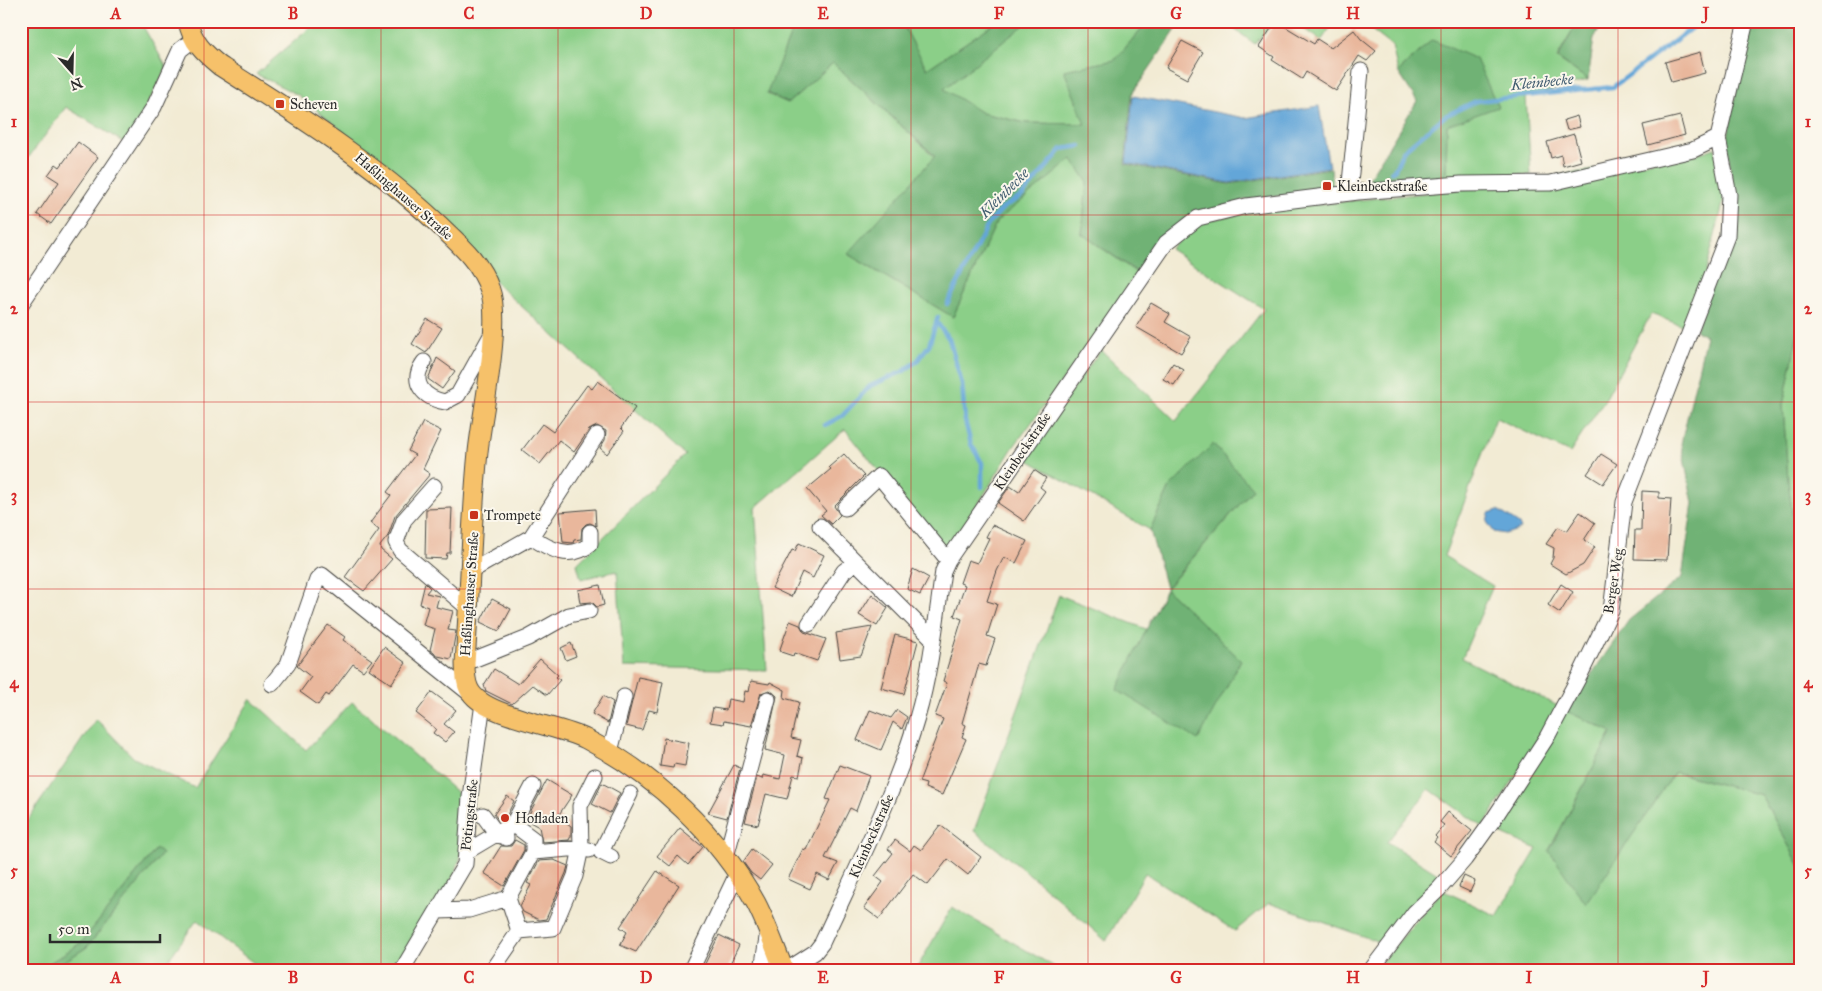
<svg xmlns="http://www.w3.org/2000/svg" width="1822" height="991" viewBox="0 0 1822 991" font-family="'IM FELL Great Primer',serif">
	<style>
		.green { fill: #8bcf88; stroke: #5b7d5a }
		.forest { fill: #70b274; stroke: #4e6e50 }
		.water { fill: #63a6d8; stroke: #476882 }
		.lines { fill: none; stroke-linecap: round; stroke-linejoin: round }
		.stream { stroke: #63a6d8; stroke-width: 4.5 }
		.building { fill: #e9b79c }
		.minor-casing { stroke: #494844; stroke-width: 17 }
		.major-casing { stroke: #494844; stroke-width: 21 }
		.minor { stroke: #fff; stroke-width: 15 }
		.major { stroke: #f6c16b; stroke-width: 19 }
		.grid { fill: none; stroke: #d62828; stroke-width: 1; stroke-opacity: 0.55 }
		.poi-dot { fill: #c8321e; stroke: #fbf7ec; stroke-width: 2 }
		.labels { text-anchor: middle; stroke-width: 4; stroke-linejoin: round; paint-order: stroke }
		.poi-label { font-size: 14px; fill: #2b2b2b; stroke: #fbf7ec; text-anchor: start }
		.street-label { font-size: 14px; fill: #2b2b2b; stroke: #fbf7ec }
		.water-label { font-size: 15px; font-style: italic; fill: #415c70; stroke: #fbf7ec }
		.neatline { fill: none; stroke: #d62828; stroke-width: 2 }
		.grid-label { font-size: 16px; text-anchor: middle; font-weight: bold; fill: #d62828 }
	</style>
	<rect width="100%" height="100%" fill="#fbf7ec"/>
	<filter id="ink" filterUnits="userSpaceOnUse"><feTurbulence type="fractalNoise" baseFrequency=".02" numOctaves="2"/><feDisplacementMap in="SourceGraphic" scale="10" xChannelSelector="R" yChannelSelector="G"/><feConvolveMatrix kernelMatrix="1 2 1 2 8 2 1 2 1" color-interpolation-filters="sRGB"/></filter>
	<filter id="wash" filterUnits="userSpaceOnUse"><feTurbulence type="fractalNoise" baseFrequency=".0096" numOctaves="4" result="noise"/><feDisplacementMap in="SourceGraphic" scale="20" xChannelSelector="R" yChannelSelector="G"/><feGaussianBlur stdDeviation="1.12" result="paint"/><feColorMatrix in="noise" values="0 0 0 0 0 0 0 0 0 0 0 0 0 0 0 0 0 1.4 0 .05"/><feComposite in="paint" operator="in"/></filter>
	<g filter="url(#wash)">
		<rect width="100%" height="100%" fill="#f2ebd4"/>
		<path class="green" d="M21,21H140L167,68L126,144L66,107L29,157L21,152Z
			M318,21H796L767,94L788,103L833,63L935,157L849,255L953,317L997,221L1072,159L1087,181L1082,234L1137,273L1091,342L1012,449L947,555L845,429L755,508L767,670L624,667L617,571L581,579L577,564L685,455L496,283L387,170L356,142L298,95L256,74Z
			M901,21H998L927,69Z
			M1029,21H1148L1115,60L1064,70L1086,124L1026,123L982,113L943,89Z
			M1223,21H1274L1255,44Z
			M1293,21H1335L1321,41Z
			M1360,21H1578L1557,58L1588,80L1526,97L1531,175L1446,178L1447,125L1432,40L1398,72L1392,46Z
			M1715,148L1724,200L1691,329L1651,314L1607,396L1570,453L1496,418L1444,556L1493,586L1462,658L1560,707L1483,827L1429,789L1387,842L1444,878L1385,944L1269,903L1235,931L1145,873L1106,941L1033,877L974,831L1059,595L1146,629L1240,660L1166,589L1253,489L1170,487L1150,530L1023,457L1101,350L1176,421L1264,309L1170,249L1200,222L1255,211L1464,189L1694,155Z
			M1801,319V585L1788,480L1783,405Z
			M251,699L306,750L352,702L466,800C465,816 465,834 462,850C454,891 417,935 394,970H263L197,920L161,970H51L87,947L162,854L156,849L82,942L39,970H21V830L96,719L134,758L195,788Z
			M1566,711L1612,732L1549,850L1586,903L1674,772L1761,795L1801,868V970H1375L1442,890L1497,916L1537,849L1490,829Z
			M952,907L1060,970H916Z"/>
		<path class="forest" d="M796,21H901L927,69L998,21H1029L944,89L982,113L1026,123L1085,124L1064,70L1115,60L1148,21H1182L1132,94L1125,164L1229,184L1331,168L1333,190L1244,200L1160,242L1137,272L1082,234L1087,181L1072,159L997,221L953,317L848,254L935,156L833,63L788,103L767,93Z
			M1578,21H1605L1594,38L1588,80L1558,58Z
			M1749,21H1801V319L1783,405L1788,480L1801,585V868L1761,795L1675,772L1586,904L1549,851L1612,732L1566,711L1629,620L1682,577L1693,503L1681,444L1706,336L1696,331L1734,202L1727,141Z
			M1432,40L1476,59L1498,107L1447,125L1446,178L1365,185L1417,101L1398,72Z
			M1213,444L1253,489L1166,588L1150,530L1170,487Z
			M1166,589L1241,660L1198,740L1117,690Z
			M156,849L162,854L87,947L51,970H39L82,942Z"/>
		<path class="water" d="M1133,96L1245,118L1319,106L1329,167L1229,183L1126,163Z
			M1498,510L1519,524L1521,529L1505,534L1494,532L1487,522L1489,513Z"/>
		<g class="lines">
			<path class="stream" d="M1391,172L1395,169L1403,151L1422,135L1445,116L1476,101L1613,87L1701,21
				M947,304L989,223L1004,207L1022,196L1062,149L1081,146
				M938,324L949,339L962,384L965,421L971,444L982,463V487
				M825,425L842,416L870,386L904,371L917,361L929,345L938,317
				M1801,547L1793,563L1801,600"/>
		</g>
		<g id="blocks">
			<path class="building" d="M1276,21L1314,44L1317,39L1331,48L1354,30L1361,39L1376,51L1367,61L1359,56L1336,91L1306,72L1302,79L1272,60L1274,57L1259,47Z
				M1182,41L1203,52L1187,79L1166,68Z
				M1700,52L1705,73L1671,82L1665,62Z
				M1577,116L1580,127L1567,130L1564,120Z
				M1680,116L1685,135L1648,145L1643,125Z
				M1574,134L1581,161L1563,166L1561,155L1551,158L1547,142Z
				M78,142L98,157L51,224L37,214L59,182L48,175L56,164L60,167Z
				M1151,303L1170,314L1165,322L1191,337L1181,353L1136,327Z
				M427,319L442,328L426,353L412,344Z
				M437,358L455,371L442,389L428,379Z
				M1173,363L1184,370L1174,385L1163,379Z
				M598,381L635,408L621,428L624,431L607,454L600,448L605,440L606,431L597,426L589,430L574,452L559,440L540,464L522,450L542,424L553,432L587,385L592,389Z
				M423,422L441,431L423,469L430,474L395,516L388,536L380,546L381,550L392,559L364,591L345,577L379,530L370,523L391,495L387,492L415,455L408,451Z
				M844,454L864,476L834,506L840,515L831,524L821,515L826,511L807,489L831,469L829,467Z
				M1601,454L1617,464L1603,484L1587,474Z
				M1034,470L1046,478L1040,487L1045,491L1024,521L998,503L1010,486L1019,492Z
				M1642,491L1659,492V498L1671,499L1667,560L1634,559L1635,530H1641Z
				M452,508L450,553H447L446,559L425,558L426,509Z
				M595,509L596,526L590,523L586,524L582,528L581,539L574,540L573,543L563,542L560,512Z
				M1580,512L1595,523L1584,540L1595,547L1583,565L1566,574L1550,564L1553,558L1554,548L1546,544L1558,527L1567,531Z
				M992,525L1027,541L1016,563L1004,557L997,571L987,601L997,604L987,636L995,639L986,666L979,664L962,723L966,725L962,737L966,739L942,795L925,788L926,784L919,782L943,719L935,716L947,683L943,681L962,619L954,616L965,585L960,583L968,560L977,563L989,538L986,537Z
				M799,543L824,555L813,578L802,572L791,597L772,588L792,550L795,551Z
				M913,569L929,578L920,595L907,589Z
				M425,583L430,588L426,593L439,596L436,607L453,611L448,630L456,631L451,659L438,656L430,650L435,629L423,625L428,607L420,604Z
				M1561,584L1573,592L1560,613L1548,605Z
				M600,585L604,605L597,607L592,602L580,603L578,590Z
				M872,594L888,608L877,626L859,615Z
				M492,599L511,609L499,631L480,622Z
				M790,621L800,625L804,632L826,639L817,661L794,653L793,656L781,652L780,649Z
				M328,625L345,637L343,640L372,660L363,671L353,664L329,696L326,694L318,705L300,692L311,677L297,666Z
				M872,627L861,656L840,659L836,633Z
				M895,635L918,641L904,694L881,688Z
				M571,643L576,656L566,660L561,648Z
				M384,647L406,663L391,684L369,669Z
				M540,659L558,675L556,677L560,680L547,695L533,685L512,704L486,691L484,685L494,669L518,684Z
				M638,677L663,682L657,712L649,710L642,730L626,726Z
				M751,681L769,684L770,682L785,690L784,698L799,702L791,738L801,740L797,756L803,758L799,776L793,775L787,799L766,794L758,825L745,822L757,777L762,779L763,775L780,779L785,755L765,750L777,696L770,690L761,693L751,726L724,721L723,724L710,722L713,708L726,710L728,699L743,702L745,691L749,692Z
				M432,692L456,710L444,724L454,732L445,742L433,733L436,729L416,713Z
				M603,696L613,702L608,723L592,714Z
				M870,710L891,718L897,710L907,717L902,729L893,722L881,750L857,740Z
				M664,738L689,743L685,766L674,764L673,768L660,766Z
				M734,765L740,768L727,818L708,813Z
				M840,765L869,776L856,811L850,808L825,858L838,863L829,880L817,874L810,889L788,879L803,849L806,850L830,800L826,799Z
				M547,780L572,795L558,816L571,826V836L569,840L542,842L539,827L526,820Z
				M602,783L620,793L610,813L592,804Z
				M507,796L514,801L506,817L499,821L494,814Z
				M1448,812L1472,831L1451,856L1434,842L1437,838L1435,836L1444,825L1440,822Z
				M940,825L981,857L968,875L948,859L928,885L913,874L879,919L864,908L883,882L875,876L893,853L888,849L895,840L910,851L914,845L921,850Z
				M680,828L703,847L688,865L678,856L670,866L657,856Z
				M515,840L524,845V850L504,886L484,873L501,846H511Z
				M752,849L772,865L760,880L751,873L743,862Z
				M554,860L568,866L566,873L546,919L539,920L523,912L520,906L531,885L527,883L539,861Z
				M657,871L679,885L636,952L620,945L627,932L620,927Z
				M1464,876L1475,881L1470,892L1459,887Z
				M719,935L739,945L727,970H702Z"/>
		</g>
	</g>
	<g filter="url(#ink)">
		<use href="#blocks" fill-opacity="0" stroke="#494844" stroke-width="1"/>
		<g class="lines">
			<g class="minor-casing">
				<path id="minor" d="M1349,193L1361,71
					M21,304L154,107L180,50L194,39
					M424,362C409,383 424,398 445,402L458,395L493,332
					M434,486L404,520L396,542L400,550L468,608
					M845,508L879,476L948,560
					M820,526L933,639
					M590,532V544C571,561 549,549 531,537L597,435
					M471,571L531,537
					M809,624L844,571L856,562
					M465,663L528,638L569,615L589,611
					M272,684L288,664L317,580L322,575L473,696
					M610,752L624,697
					M483,815L497,834L506,838
					M466,852L513,824L533,786
					M533,852L581,848L589,850
					M611,857L601,852L630,794
					M726,857L768,699
					M508,898L519,931L553,928L575,876L581,848L580,806L595,776
					M438,911L469,910L508,898L533,852V839L513,824
					M402,970L465,864L470,797L483,703
					M492,970L519,931
					M691,970L737,874
					M762,970L768,931
					M787,970L815,952L822,943C856,869 894,796 917,718C931,670 936,620 943,571L948,560L1166,243L1198,218L1246,206L1358,192L1461,184L1551,183L1693,150L1718,138L1746,21
					M1371,970L1414,913L1439,889L1465,859L1493,820L1547,737L1580,675L1611,611L1624,502L1727,236L1729,195L1718,138"/>
			</g>
			<g class="major-casing">
				<path id="major" d="M188,21C192,42 204,53 220,66C296,114 371,161 437,223C458,243 481,262 490,290C502,324 482,413 478,452C471,522 470,593 465,663C465,671 465,681 469,689C482,717 559,725 586,739C655,775 718,834 756,903C767,924 775,948 784,970"/>
			</g>
			<use href="#minor" class="minor"/>
			<use href="#major" class="major"/>
		</g>
	</g>
	<path class="grid" d="M204,21V970M381,21V970M558,21V970M734,21V970M911,21V970M1088,21V970M1264,21V970M1441,21V970M1618,21V970M21,215H1801M21,402H1801M21,589H1801M21,776H1801"/>
	<g class="poi-dot">
		<rect x="275" y="99" width="10" height="10" rx="2.5"/>
		<rect x="1322" y="181" width="10" height="10" rx="2.5"/>
		<rect x="469" y="510" width="10" height="10" rx="2.5"/>
		<circle cx="505" cy="818" r="5"/>
	</g>
	<g class="labels">
		<g class="poi-label">
			<text x="290" y="109">Scheven</text>
			<text x="1337" y="191">Kleinbeckstraße</text>
			<text x="484" y="520">Trompete</text>
			<text x="515" y="823">Hofladen</text>
		</g>
		<g class="street-label">
			<text transform="translate(404 196) rotate(41)" y="5">Haßlinghauser Straße</text>
			<text transform="translate(1022 451) rotate(-56)" y="5">Kleinbeckstraße</text>
			<text transform="translate(1613 581) rotate(-81)" y="5">Berger Weg</text>
			<text transform="translate(469 594) rotate(-86)" y="5">Haßlinghauser Straße</text>
			<text transform="translate(469 815) rotate(-84)" y="5">Pötingstraße</text>
			<text transform="translate(871 836) rotate(-66)" y="5">Kleinbeckstraße</text>
		</g>
		<g class="water-label">
			<text transform="translate(1542 82) rotate(-6)" y="5">Kleinbecke</text>
			<text transform="translate(1004 193) rotate(-45)" y="5">Kleinbecke</text>
		</g>
	</g>
	<rect width="1822" height="991" fill="none" stroke="#fbf7ec" stroke-width="55"/>
	<g transform="translate(72 72) rotate(160)" stroke="#fbf7ec" stroke-width="4" paint-order="stroke">
	<path d="M0-4L9 19L0 12L-9 19Z" fill="#2b2b2b"/>
	<text y="-8" font-size="14" font-weight="bold" text-anchor="middle" fill="#2b2b2b">N</text>
	</g>
	<path d="M50 934v8h110v-8" fill="none" stroke="#2b2b2b" stroke-width="2.5"/>
	<text x="58" y="934" font-size="15" fill="#2b2b2b" stroke="#fbf7ec" stroke-width="4" paint-order="stroke">50 m</text>
	<rect x="28" y="28" width="1766" height="936" class="neatline"/>
	<g class="grid-label">
		<text x="116" y="19">A</text>
		<text x="293" y="19">B</text>
		<text x="469" y="19">C</text>
		<text x="646" y="19">D</text>
		<text x="823" y="19">E</text>
		<text x="999" y="19">F</text>
		<text x="1176" y="19">G</text>
		<text x="1353" y="19">H</text>
		<text x="1529" y="19">I</text>
		<text x="1706" y="19">J</text>
		<text x="14" y="127">1</text>
		<text x="1808" y="127">1</text>
		<text x="14" y="314">2</text>
		<text x="1808" y="314">2</text>
		<text x="14" y="501">3</text>
		<text x="1808" y="501">3</text>
		<text x="14" y="688">4</text>
		<text x="1808" y="688">4</text>
		<text x="14" y="876">5</text>
		<text x="1808" y="876">5</text>
		<text x="116" y="983">A</text>
		<text x="293" y="983">B</text>
		<text x="469" y="983">C</text>
		<text x="646" y="983">D</text>
		<text x="823" y="983">E</text>
		<text x="999" y="983">F</text>
		<text x="1176" y="983">G</text>
		<text x="1353" y="983">H</text>
		<text x="1529" y="983">I</text>
		<text x="1706" y="983">J</text>
	</g>
</svg>
